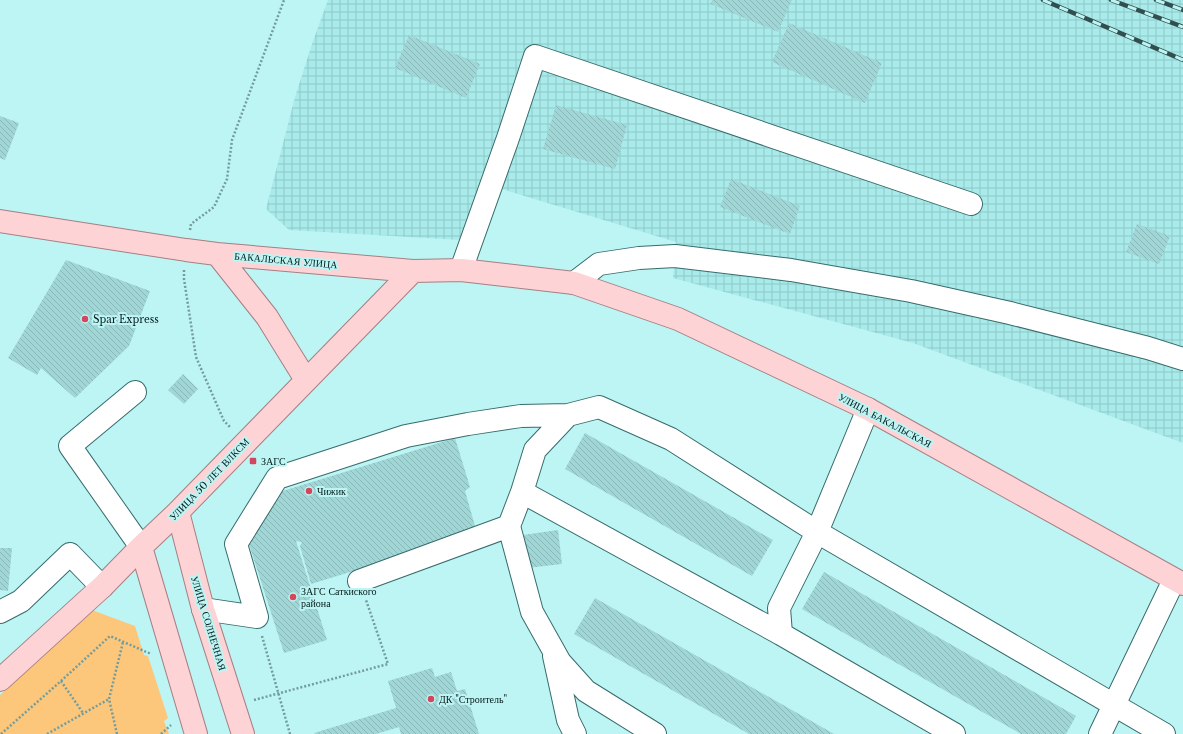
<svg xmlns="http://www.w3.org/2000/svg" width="1183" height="734" viewBox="0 0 1183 734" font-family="'Libre Baskerville',serif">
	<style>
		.industrial { fill: url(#industrial-grid) }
		.green { fill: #fcc67b }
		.building { fill: url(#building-back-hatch) }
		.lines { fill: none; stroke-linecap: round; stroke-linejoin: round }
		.minor-casing { stroke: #376c6c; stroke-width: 24 }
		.major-casing { stroke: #a67f82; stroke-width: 24 }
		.path { stroke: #739d9c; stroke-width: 2.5; stroke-dasharray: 2 2; stroke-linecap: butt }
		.minor { stroke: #fff; stroke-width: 22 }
		.major { stroke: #fdd3d6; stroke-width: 22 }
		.rail-casing { stroke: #314f4f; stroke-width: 4.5 }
		.rail { stroke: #bdf5f4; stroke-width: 3; stroke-dasharray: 9; stroke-linecap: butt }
		.poi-dot { fill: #d5455d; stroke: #bdf5f4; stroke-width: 1.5 }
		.labels { text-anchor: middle; stroke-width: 4; stroke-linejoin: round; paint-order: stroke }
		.street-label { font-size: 10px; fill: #051b1b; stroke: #bdf5f4 }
		.poi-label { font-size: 10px; fill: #051b1b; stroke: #bdf5f4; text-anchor: start }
	</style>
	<defs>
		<pattern id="industrial-grid" width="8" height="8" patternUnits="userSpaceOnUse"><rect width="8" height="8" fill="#a9ebea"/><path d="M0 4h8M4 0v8" fill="none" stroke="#90c9c8"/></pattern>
		<pattern id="building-back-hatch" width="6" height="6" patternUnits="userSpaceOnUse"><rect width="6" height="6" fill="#a0d7d6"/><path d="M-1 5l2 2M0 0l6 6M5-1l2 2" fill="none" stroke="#88b8b7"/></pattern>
	</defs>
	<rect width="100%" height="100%" fill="#bdf5f4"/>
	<path class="industrial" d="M328,0H1183V443L913,343L673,278L676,242L482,183L460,240L289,230L266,209L295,97L313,41Z"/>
	<path class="green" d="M89,609L135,626L144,655L148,656L168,718L164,721L169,734H0V695Z"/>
	<path class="building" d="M712,0H792L778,32L711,4Z
		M789,23L882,63L865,103L772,62Z
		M409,35L480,64L466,98L395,68Z
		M556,105L627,125L615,169L543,149Z
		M0,116L19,123L5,160L0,158Z
		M731,179L800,206L790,234L720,207Z
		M1137,224L1170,236L1159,264L1126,252Z
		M66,260L150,291L129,346L75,398L41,368L37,375L8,358Z
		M183,374L198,389L184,404L168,390Z
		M585,433L773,540L752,576L565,469Z
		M455,438L470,487L465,491L477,533L311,584L300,546L302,542L296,541L327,640L284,653L248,541L273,494Z
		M558,530L562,564L527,568L523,535Z
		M0,548H12L8,591L0,590Z
		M824,572L1076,716L1066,734H1021L802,609Z
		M595,598L834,734H749L574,634Z
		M432,668L435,677L451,672L457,691L465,689L479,734H401L399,727L376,734H315L314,733L396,708L388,681Z"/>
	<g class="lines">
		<g class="minor-casing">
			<path id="minor" d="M461,270L508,138L535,56L971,204
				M574,283L599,264L639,258L675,256L791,270L911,291L1010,313L1148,348L1183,359
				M135,392L70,446L141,547
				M868,409L817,532L779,608L781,634L954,734
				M522,492L781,634
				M359,581L509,526
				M203,609L257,617L236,544L277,478L406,436L468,424L521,416L568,415
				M0,612L21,601L70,554L102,587
				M554,656L568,720L575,734
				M655,734L586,691L560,662L532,612L509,526L522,492L535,450L568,415L599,407L671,439L817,532L1164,734
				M1100,734L1174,580"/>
		</g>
		<g class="major-casing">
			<path id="major" d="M0,221L186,250L217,254L413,271L461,270L574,283L678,319L868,409L1183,584
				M217,254L267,317L306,380
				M178,512L203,609L243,734
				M141,547L196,734
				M0,680L102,587L141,547L178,512L413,271"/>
		</g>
		<path class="path" d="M190,230L191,224L214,207L227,179L232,140L284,0
			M184,270V279L196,357L224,421L231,428
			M262,636L290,734
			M61,681L83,713
			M254,700L388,664L366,600
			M1,734L61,681L110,636L151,654
			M47,734L109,699
			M117,734L109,699L123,642
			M161,734L171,725"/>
		<use href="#minor" class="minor"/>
		<use href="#major" class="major"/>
		<g class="rail-casing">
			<path id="rail" d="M1043,0L1183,60
				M1111,0L1183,27
				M1156,0L1183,10"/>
		</g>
		<use href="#rail" class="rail"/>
	</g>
	<g class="poi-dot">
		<circle cx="85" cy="319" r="4"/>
		<rect x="249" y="457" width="8" height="8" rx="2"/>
		<circle cx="309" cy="491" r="4"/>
		<circle cx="293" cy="597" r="4"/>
		<circle cx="431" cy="699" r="4"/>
	</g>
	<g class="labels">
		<g class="street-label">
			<text transform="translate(286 260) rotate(5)" y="4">БАКАЛЬСКАЯ УЛИЦА</text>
			<text transform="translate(885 420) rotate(28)" y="4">УЛИЦА БАКАЛЬСКАЯ</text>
			<text transform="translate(209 479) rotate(-46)" y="4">УЛИЦА 50 ЛЕТ ВЛКСМ</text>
			<text transform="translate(209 623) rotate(73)" y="4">УЛИЦА СОЛНЕЧНАЯ</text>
		</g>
		<g class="poi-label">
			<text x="93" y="323">Spar Express</text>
			<text x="261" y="465">ЗАГС</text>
			<text x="317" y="495">Чижик</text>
			<text x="301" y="595">ЗАГС Саткиского<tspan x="301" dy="12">района</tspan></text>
			<text x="439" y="703">ДК "Строитель"</text>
		</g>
	</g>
</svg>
